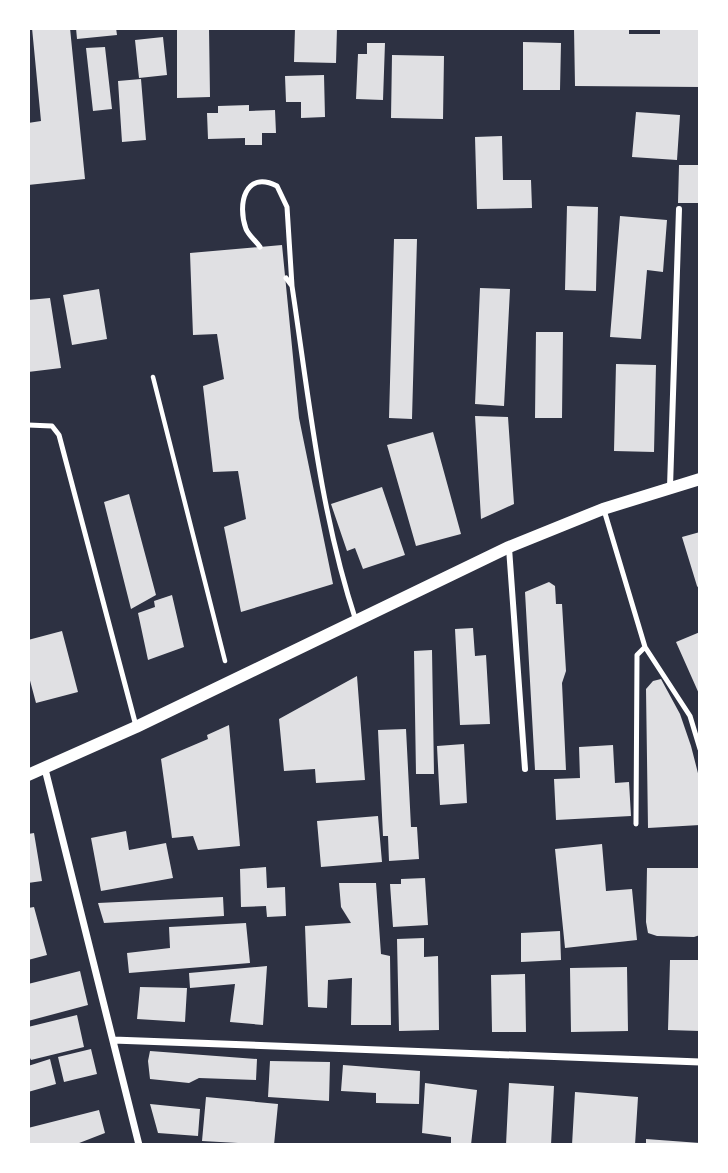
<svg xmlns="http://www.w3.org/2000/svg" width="728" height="1173" viewBox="0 0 728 1173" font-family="'Fira Sans',sans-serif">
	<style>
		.building { fill: #e0e0e3 }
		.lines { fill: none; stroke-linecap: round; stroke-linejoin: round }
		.path { stroke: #fff; stroke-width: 4.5 }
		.service { stroke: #fff; stroke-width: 5 }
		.pedestrian { stroke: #fff; stroke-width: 6 }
		.minor { stroke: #fff; stroke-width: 7 }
		.tertiary { stroke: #fff; stroke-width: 12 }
	</style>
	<rect width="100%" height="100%" fill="#2d3142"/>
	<path class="building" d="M32,28H70L85,179L28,185V123L41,121Z
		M76,28H116L117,35L77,39Z
		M177,28H209L210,97L177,98Z
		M295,28H337L336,63L294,62Z
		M574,28H629V34H660V28H700V87L575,86Z
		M163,37L167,75L139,78L135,40Z
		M523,42L561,43L560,90H523Z
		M367,43H385L383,100L356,99L358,54H367Z
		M105,47L112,109L93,111L86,48Z
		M392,55L444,56L443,119L391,118Z
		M324,75L325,117L301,118V102H286L285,76Z
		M141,79L146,140L122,142L118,81Z
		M249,105V111L275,110L276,133H262V145H245V138L208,139L207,113H218V106Z
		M636,112L680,115L677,160L632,157Z
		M502,136L503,180H531L532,208L477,209L475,137Z
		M679,165H700V203H678Z
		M567,206L598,207L596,291L565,290Z
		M620,216L667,220L663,272L647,270L641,339L610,337Z
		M394,239H417L412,419L389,418Z
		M282,245L299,418L333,584L241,612L224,527L246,519L238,471L213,472L203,386L224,379L217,334L193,335L190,253Z
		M480,288L510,289L504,406L475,404Z
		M99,289L107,339L72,345L63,295Z
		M50,298L61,368L28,372V300Z
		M536,332H563L562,418H535Z
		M616,364L656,365L654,452L614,451Z
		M475,416L508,417L514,504L481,519Z
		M433,432L461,534L416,546L387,445Z
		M382,487L405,555L363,569L355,548L347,551L331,504Z
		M129,494L156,595L131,609L104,502Z
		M700,532V590L697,586L682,537Z
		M549,582L555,586L556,604H562L566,671L562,683L566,770H535L525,592Z
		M172,595L184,647L148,660L138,613L155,607L154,601Z
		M473,628L475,656L486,655L490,724L460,725L455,629Z
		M62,631L78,692L36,703L28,673V640Z
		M700,632V696L676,642Z
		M432,650L434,774H416L414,651Z
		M357,676L365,780L316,783L315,769L284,771L279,719Z
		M661,679L680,714L691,746L700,781V825L648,828L646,689L653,681Z
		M229,725L240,846L198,850L193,836L172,838L161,759L208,739L207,735Z
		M406,729L411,827H417L419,859L389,861L388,836H383L378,730Z
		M464,744L467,803L440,805L437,746Z
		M613,745L615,783L629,782L631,816L556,820L554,779L580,778L579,747Z
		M378,816L382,862L321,867L317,821Z
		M126,831L129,850L166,843L173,878L101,891L91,838Z
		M34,833L42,881L28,883V834Z
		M602,844L606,891L632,889L637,940L565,948L555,849Z
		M266,867L267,888L285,887L286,916L267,917L266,906L241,907L240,869Z
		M647,868H700V935L694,937L657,936L648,933L646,922Z
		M425,878L428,925L393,927L390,884H401V879Z
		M339,883H376L381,954L390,956L391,1025H351L352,978L328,980L327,1008L308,1007L305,926L351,923L341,907Z
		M223,897L224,916L104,923L98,903Z
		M34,907L47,955L28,960V908Z
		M246,923L250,963L129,973L127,953L170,948L169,927Z
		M560,931L561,960L521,962V933Z
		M424,938V957L438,956L439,1030L399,1031L397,939Z
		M670,960H700V1031L668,1030Z
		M267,966L263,1025L230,1022L235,984L190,988L189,973Z
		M627,967L628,1031L571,1032L570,968Z
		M80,971L88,1005L28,1021V984Z
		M525,974L526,1032H492L491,975Z
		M140,987L187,988L185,1022L137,1019Z
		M77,1015L84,1047L31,1060L28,1054V1027Z
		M91,1049L97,1074L64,1082L58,1057Z
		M150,1051L257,1059L256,1080L199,1078L189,1083L150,1079L148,1061Z
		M50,1059L56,1084L28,1092V1066Z
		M270,1061L330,1062L329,1101L268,1097Z
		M343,1065L420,1071L419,1104L376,1103V1093L341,1091Z
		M425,1083L477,1090L471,1145H451V1137L422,1133Z
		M509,1083L554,1086L551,1145H506Z
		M575,1092L638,1097L635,1145H572Z
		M206,1097L278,1104L274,1145L202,1141Z
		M150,1104L200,1109L198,1136L158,1133Z
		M99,1110L105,1133L74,1145H28V1128Z
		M646,1139L700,1143V1145H646Z"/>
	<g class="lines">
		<path class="path" d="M153,377L225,661"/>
		<path class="service" d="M260,247C256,241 249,236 246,229C237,204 245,170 277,186L287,207L292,286L286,278
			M292,286C309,399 320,512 356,621
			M28,425L52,426L59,435L136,726
			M604,510L645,647L690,716L700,749
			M636,824L637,655L645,647"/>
		<path class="pedestrian" d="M670,487L679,209
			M509,548L525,769"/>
		<path class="minor" d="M45,769L139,1145
			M113,1040L700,1062"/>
		<path class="tertiary" d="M28,775L136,727L509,547L603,509L700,479"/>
	</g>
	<rect width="728" height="1173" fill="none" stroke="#ffffff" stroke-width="60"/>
</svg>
